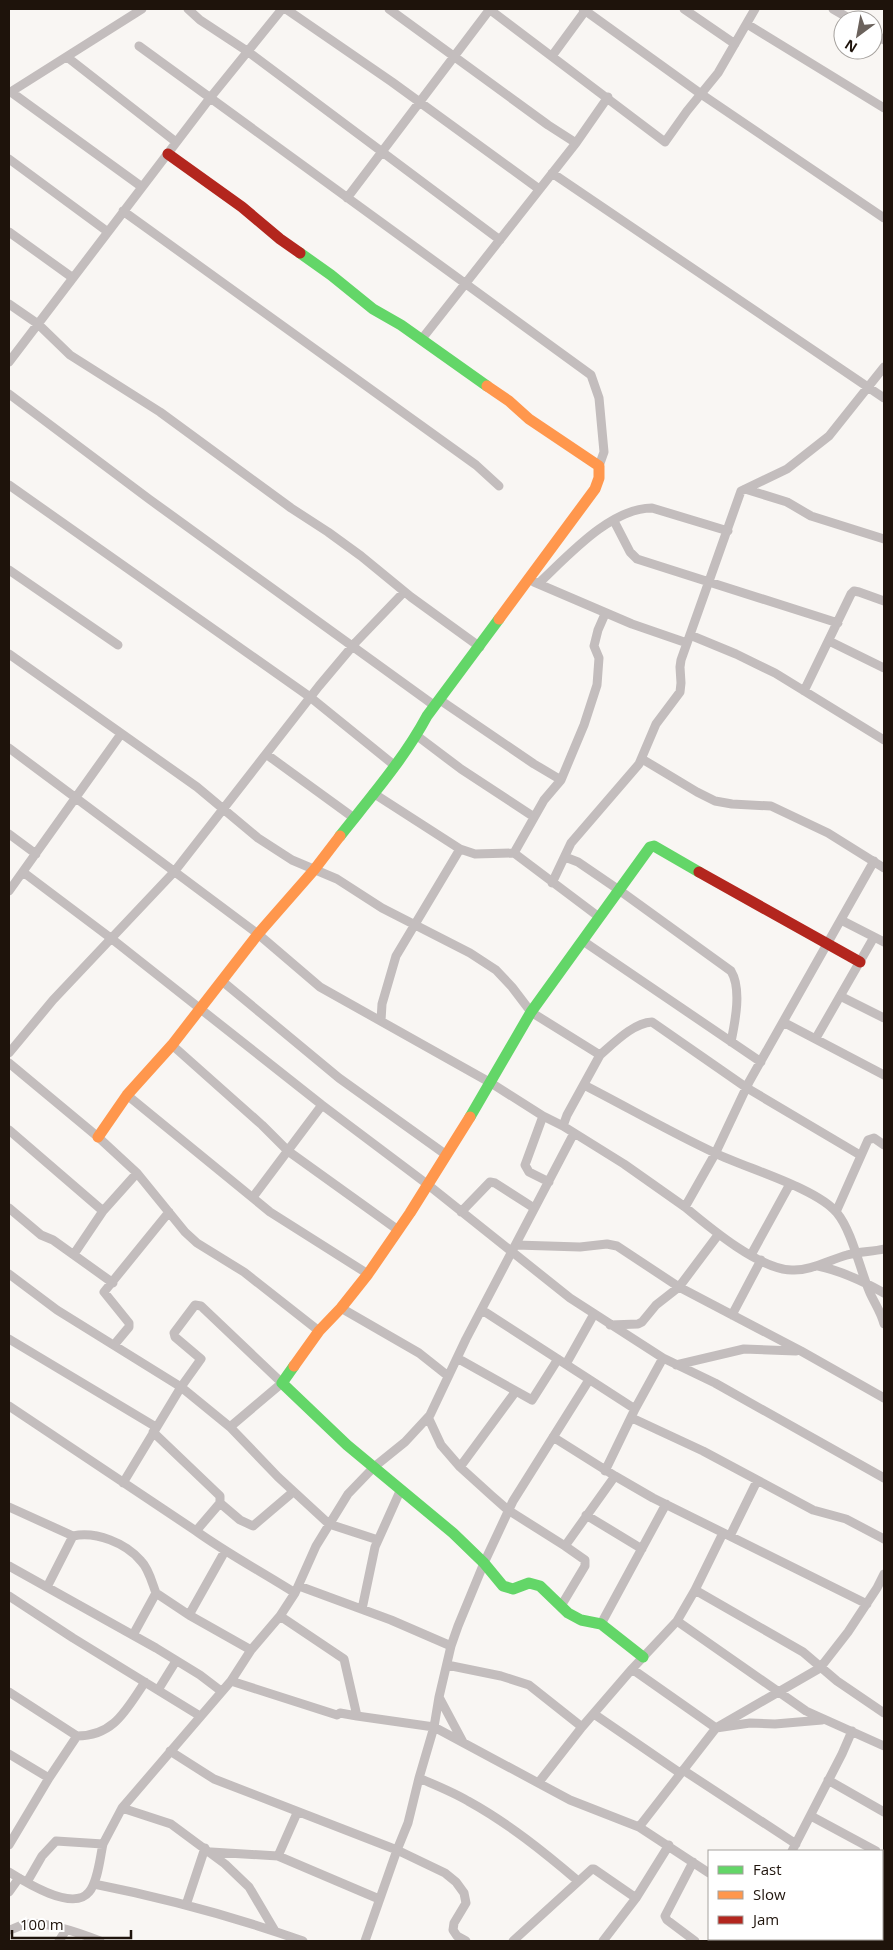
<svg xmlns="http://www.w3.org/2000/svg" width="893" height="1950" viewBox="0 0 893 1950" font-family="'Open Sans',sans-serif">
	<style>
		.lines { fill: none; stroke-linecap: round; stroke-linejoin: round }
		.street { stroke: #c3bdbd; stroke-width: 9 }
		.fast { stroke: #63d668; stroke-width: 11 }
		.slow { stroke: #ff974d; stroke-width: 11 }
		.jam { stroke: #b3261e; stroke-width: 11 }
	</style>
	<rect width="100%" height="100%" fill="#f9f6f3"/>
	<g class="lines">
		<path class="street" d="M188,9L200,20L247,51L500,240
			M286,9L392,82L539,189
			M389,9L548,125L576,143
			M489,9L665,142L687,111L718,73L755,9
			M583,9L701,94L884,218
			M684,9L735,44
			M833,9L852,20
			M747,24L884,108
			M873,33L884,40
			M139,46L591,375L599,398L604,452L599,466
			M552,56L585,11
			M67,57L176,142
			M11,92L142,187
			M9,93L142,9
			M9,159L108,232
			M552,173L884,398
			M347,198L490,9
			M123,211L476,465L499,486
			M9,232L73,278
			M9,304L38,324L70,355L160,412L291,508L328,532L361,556L411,597L480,647
			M421,340L576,143L608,97
			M9,362L210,98L282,9
			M9,394L149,499L435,706
			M9,485L310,697L394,765
			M745,489L787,502L811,516L884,539
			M614,521L630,552L637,559L838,623
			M9,570L118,645
			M534,582L632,624L687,643
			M538,584C567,557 610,508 652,508L728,531
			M690,635L736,654L775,673L884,740
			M829,641L884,668
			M9,654L197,787L258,838L292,860L337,879L382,908L470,953L496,970L512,987L531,1012L600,1055L567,1115L563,1126
			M804,691L851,594L854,591L859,592L884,601
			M440,700L534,764L561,780
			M416,735L461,769L534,817
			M9,748L258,934L320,987L491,1083L543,1116L563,1126L624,1164L685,1207L715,1154L749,1082L874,861
			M266,754L354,818
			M642,759L697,792L715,801L732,804L771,806L828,833L884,868
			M373,793L460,849L475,854L514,853L599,917
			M9,834L36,854
			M514,853L544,800L561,780L584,725L597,685L599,658L594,646L598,630L605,614
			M565,857L578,862L619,890L731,971C742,989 735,1022 731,1042
			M23,872L112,939L322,1105L427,1184L570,1298L663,1358L715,1383L884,1478
			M552,883L571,843L639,764L656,724L680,692L681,683L680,667L681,660L741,491L787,469L829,436L884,367
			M9,891L121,734
			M841,920L884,942
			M583,941L761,1062
			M222,981L339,1078L445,1154
			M840,996L884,1018
			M381,1021L382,1004L396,956L460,849
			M783,1022L884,1075
			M816,1038L874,937
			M172,1045L262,1125L288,1151L398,1230
			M9,1053L53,1000L174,872L319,686L356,642L404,592
			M600,1055C614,1043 633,1023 652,1022L747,1088L860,1155
			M9,1063L98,1137L137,1173L185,1232L197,1243L244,1272L319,1331
			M584,1085C627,1107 670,1132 715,1153C745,1168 817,1188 837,1213C852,1231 860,1270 870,1293C875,1304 881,1312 884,1324
			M127,1095L270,1212L368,1274
			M543,1116L525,1165L529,1172L549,1182
			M9,1130L103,1211
			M253,1197L322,1105
			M685,1207C709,1227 760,1270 792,1270C810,1271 829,1260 847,1255C859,1251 872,1252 884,1249
			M9,1208L41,1235L53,1240L113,1283
			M461,1212L490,1182L495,1183L534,1208
			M836,1212L868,1140L874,1138L884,1145
			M516,1245L580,1247L607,1244L617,1246L679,1287L801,1351L884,1398
			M74,1254L103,1211L137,1173
			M751,1255L790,1184
			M818,1266C842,1271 863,1281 884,1293
			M9,1274L57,1310L181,1387L123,1483
			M195,1305L201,1306L282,1383L230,1427L181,1387L201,1359L175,1337L174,1333Z
			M341,1308L419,1353L448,1376
			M482,1310L635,1409
			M732,1315L761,1260
			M610,1325L638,1324L642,1322L656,1305L679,1287L718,1235
			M9,1339L156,1427
			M114,1345L129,1327V1323L104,1292L169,1212
			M457,1358L532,1400L558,1359
			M566,1364L594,1314
			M676,1365L744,1349L796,1351
			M9,1406L196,1531
			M428,1417L441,1445L460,1467L492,1496L508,1510L565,1546L585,1560V1566L561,1606
			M632,1418L703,1451L813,1510L846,1519L884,1539
			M230,1427L278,1477L329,1524L378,1540
			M153,1432L220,1496V1503L196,1531C228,1554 262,1572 295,1593
			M553,1437L615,1476L653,1498L867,1604
			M460,1467L516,1391
			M605,1471L635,1409L663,1358
			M220,1503L240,1520L253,1526L293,1492
			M9,1507L73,1536L47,1587
			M586,1515L642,1549
			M73,1536C96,1531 126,1543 141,1561C149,1569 152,1583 156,1593
			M730,1536L757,1481
			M565,1546L615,1476
			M225,1551L189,1615L251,1650
			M9,1566L156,1648L200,1675L221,1691
			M299,1586L391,1620L451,1646
			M695,1590L803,1652L837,1681L884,1713
			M9,1596L73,1638L200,1716
			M362,1609L375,1547L401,1489
			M280,1616L344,1659L357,1716L434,1727L570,1800L639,1827L709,1873
			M677,1621L806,1711L884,1746
			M601,1624L666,1504
			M133,1635L156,1593L189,1615
			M447,1665L501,1676L529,1685L582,1727
			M632,1669L716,1728L750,1723L775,1724L822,1720
			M231,1681L337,1715L340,1713L357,1716
			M158,1690L176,1661
			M9,1692L77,1736
			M439,1697L463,1742
			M594,1714L680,1773
			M170,1751L214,1779L397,1850L445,1873L456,1882L464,1893L466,1903L454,1923L453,1930L457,1936L466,1941
			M9,1754L49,1778L77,1736C114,1736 126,1710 145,1682
			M683,1770L796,1844
			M419,1778C435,1785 453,1792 468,1801C508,1823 544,1852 578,1881
			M828,1780L884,1812
			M539,1782L582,1727L632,1669L677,1621L695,1590L723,1533
			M122,1808L171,1824L225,1864L249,1887L275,1931
			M811,1816L876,1851
			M639,1827L716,1728L820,1668L848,1632L877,1588L884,1574
			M9,1845L49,1778
			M792,1851L842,1754L852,1731
			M211,1852L278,1856L379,1899
			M278,1856L297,1813
			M693,1862L665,1916L667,1920L695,1941
			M882,1867L884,1862
			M9,1872C25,1882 73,1912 89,1892C98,1882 100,1857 103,1844
			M27,1882L42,1856L56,1841L103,1844L122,1808L231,1681L251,1650L280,1616L295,1593L316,1546L348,1494L374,1467L405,1442L430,1415L466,1339L574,1133
			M94,1884C165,1898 235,1917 303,1941
			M9,1892L19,1878
			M186,1905L205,1848
			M9,1930C15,1929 21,1924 27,1924C46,1921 82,1934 100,1941
			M818,1939L822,1941
			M59,1941L66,1930
			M365,1941L397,1850L408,1823L419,1778L434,1727L439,1697L451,1646L458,1626L484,1563L513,1501L589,1380
			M513,1941L592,1869H594L636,1898
			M603,1941L636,1898L669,1845
			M844,1941L845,1939"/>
		<path class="fast" d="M300,253L331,275L373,309L401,325L487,386
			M340,836C370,798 404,759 427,716L499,619
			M470,1117L531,1012L650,847L654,846L699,872
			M294,1366L282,1383L347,1445L453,1533L484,1563L503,1586L513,1589L529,1583L540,1586L568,1613L581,1620L601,1624L643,1657"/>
		<path class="slow" d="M487,386L509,401L529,419L599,466V478L595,489L499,619
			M98,1137L127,1095L172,1045L258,934L314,870L340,836
			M294,1366L319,1331L341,1308L368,1274L410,1213L470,1117"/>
		<path class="jam" d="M168,154L242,207L280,239L300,253
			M699,872L860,962"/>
	</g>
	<rect width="893" height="1950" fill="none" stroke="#1e130b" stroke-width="20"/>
	<rect x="708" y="1850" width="175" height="90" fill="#ffffff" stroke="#a5a19d"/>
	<rect x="718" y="1866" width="25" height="8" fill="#63d668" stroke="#a5a19d"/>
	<text x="753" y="1875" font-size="15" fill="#1e130b">Fast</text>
	<rect x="718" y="1891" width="25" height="8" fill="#ff974d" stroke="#a5a19d"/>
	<text x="753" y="1900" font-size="15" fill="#1e130b">Slow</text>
	<rect x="718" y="1916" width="25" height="8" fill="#b3261e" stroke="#a5a19d"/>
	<text x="753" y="1925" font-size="15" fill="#1e130b">Jam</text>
	<g transform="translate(858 35) rotate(212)"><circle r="24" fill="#ffffff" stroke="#a5a19d"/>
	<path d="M0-4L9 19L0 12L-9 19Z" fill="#6b625c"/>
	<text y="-8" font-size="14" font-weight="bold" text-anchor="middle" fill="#1e130b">N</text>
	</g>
	<path d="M12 1930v8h119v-8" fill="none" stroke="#1e130b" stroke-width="2.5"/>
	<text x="20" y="1930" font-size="15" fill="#1e130b" stroke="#ffffff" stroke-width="4" paint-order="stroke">100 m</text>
</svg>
